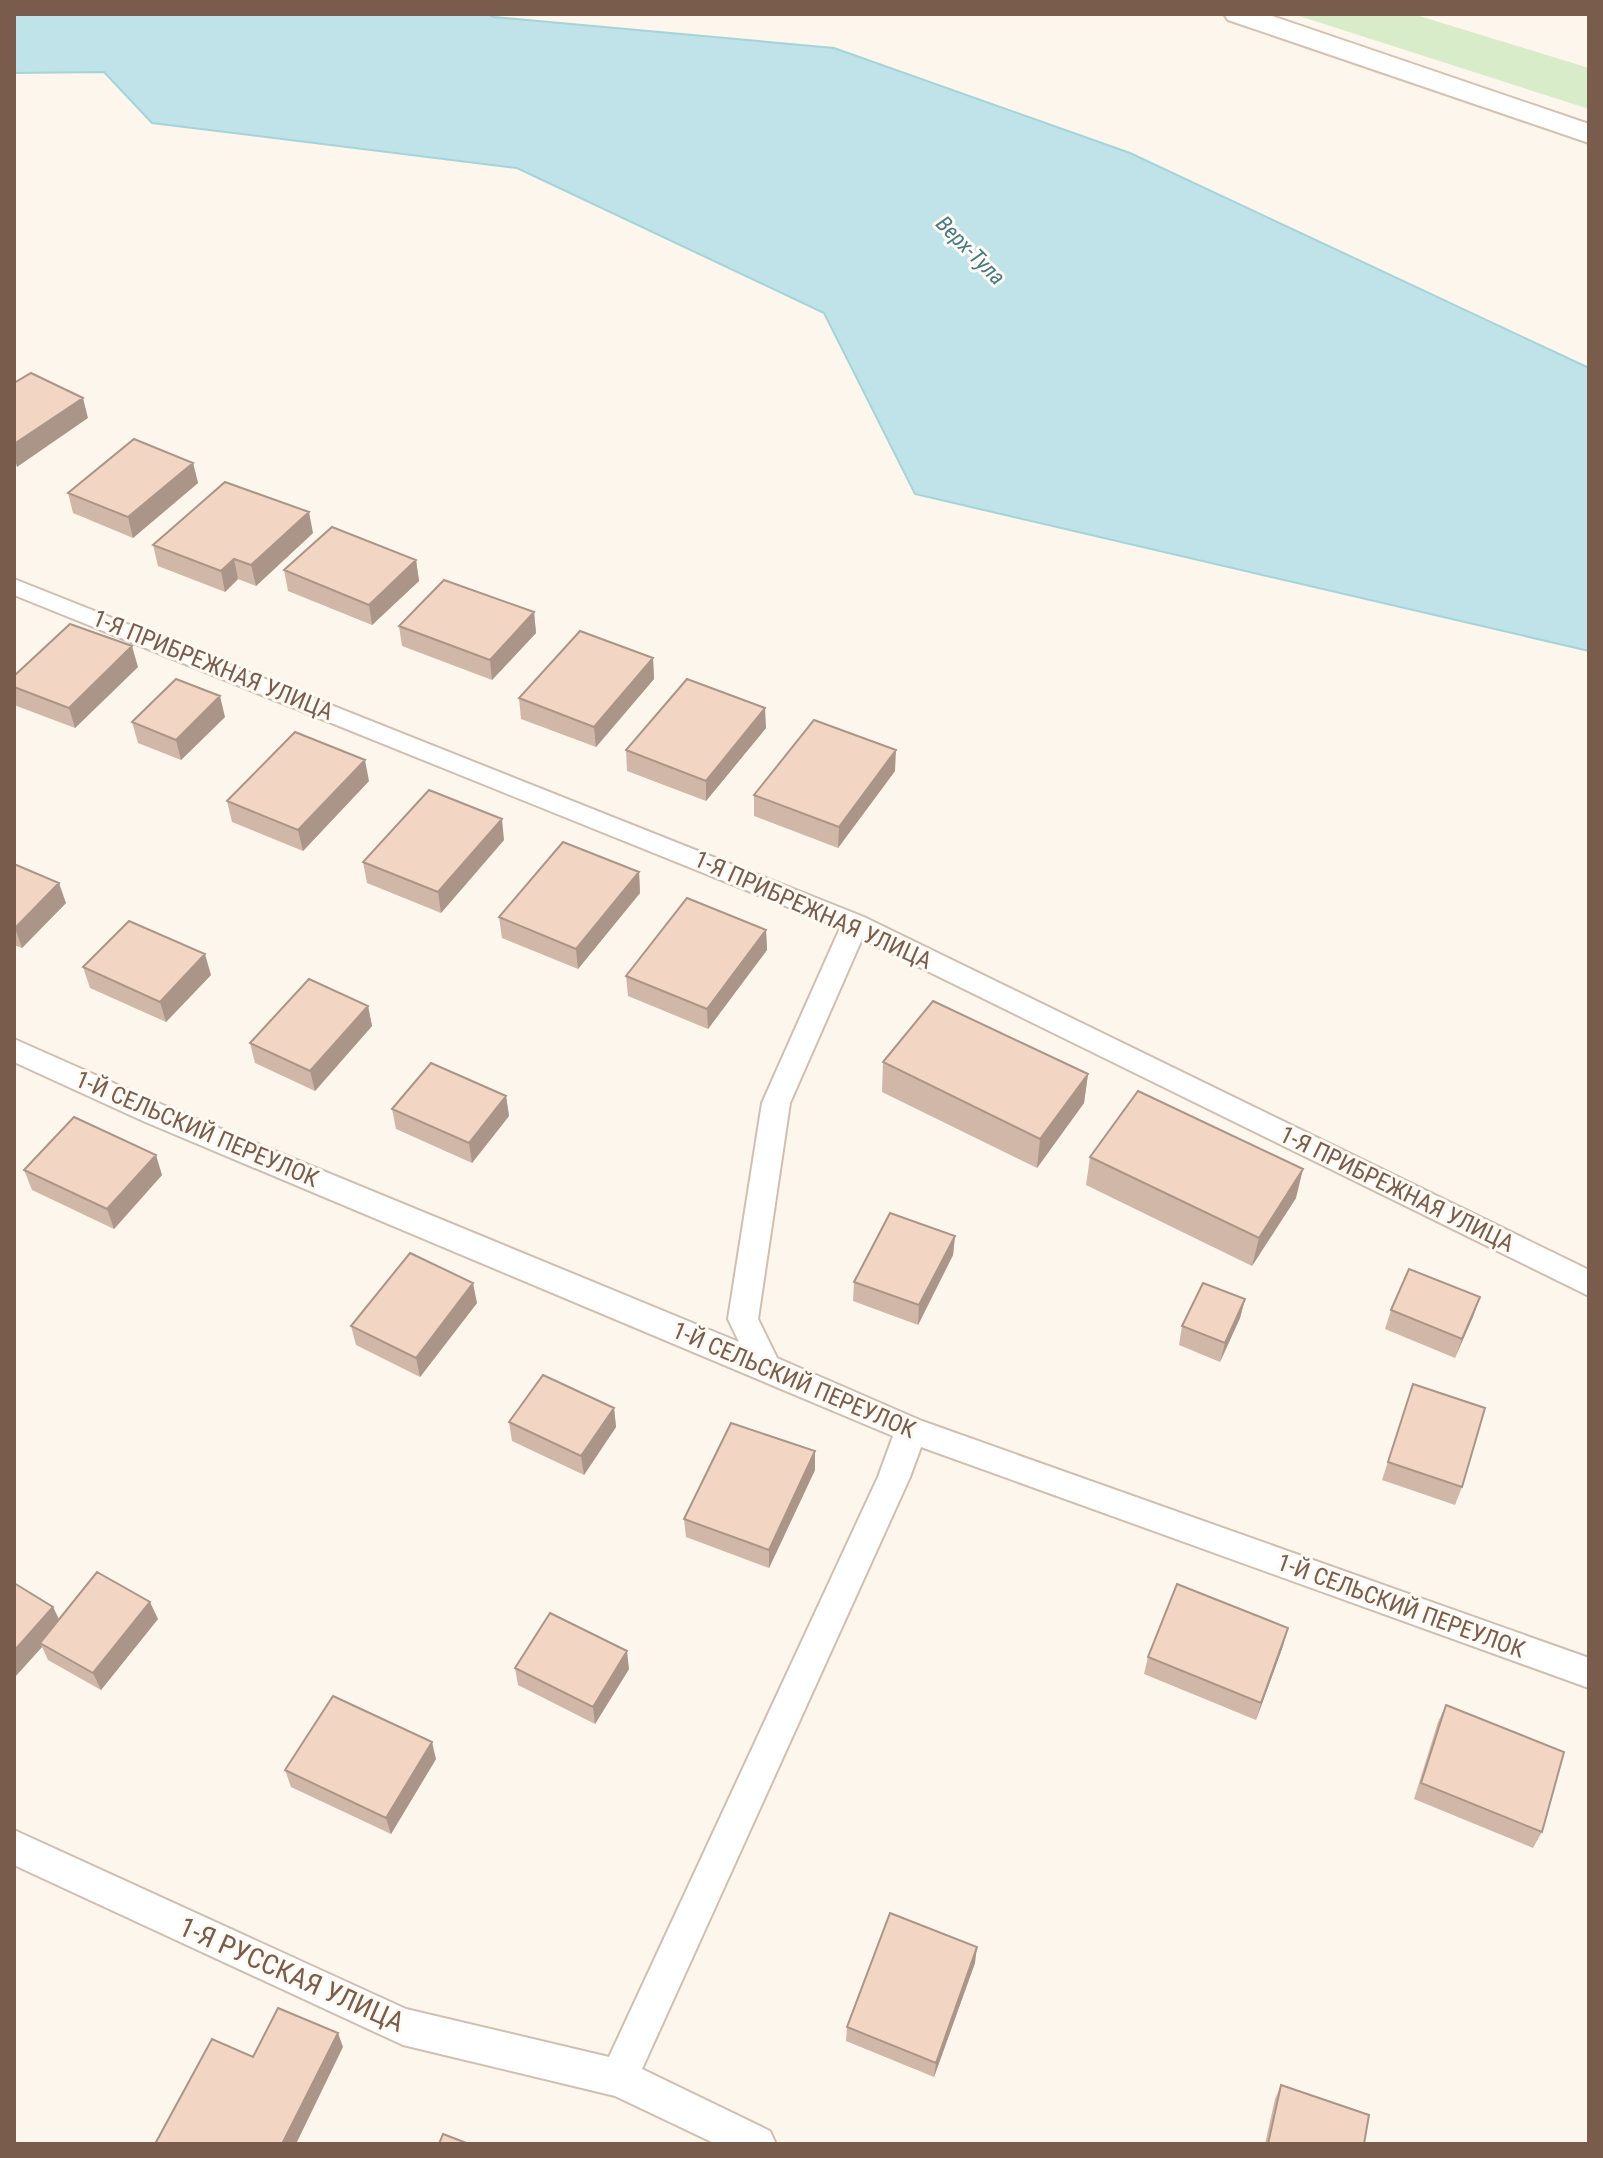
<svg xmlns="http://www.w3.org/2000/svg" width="1603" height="2158" viewBox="0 0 1603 2158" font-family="'Roboto Condensed',sans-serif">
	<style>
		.green { fill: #d8ecc9 }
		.water { fill: #bfe3e8; stroke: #a5d3da; stroke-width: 2 }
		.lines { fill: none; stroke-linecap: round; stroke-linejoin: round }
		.service-casing { stroke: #d1beb0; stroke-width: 4 }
		.secondary-casing { stroke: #d6c0b0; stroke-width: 4 }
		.service { fill: #fff; fill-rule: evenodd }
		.secondary { fill: #fff; fill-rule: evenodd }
		.wall { fill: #d1b7a8 }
		.shaded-wall { fill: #aa9588 }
		.building { fill: #f3d5c3; stroke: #aa9588; stroke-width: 2 }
		.labels { text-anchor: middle; stroke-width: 6; stroke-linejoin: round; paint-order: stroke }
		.far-water-label { font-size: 22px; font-style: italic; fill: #437c86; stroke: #fffaf3 }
		.street-label { font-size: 24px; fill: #7a5c4d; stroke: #fffaf3 }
		.near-street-label { font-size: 28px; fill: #7a5c4d; stroke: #fffaf3 }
	</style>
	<rect width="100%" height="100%" fill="#fdf6ec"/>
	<path class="green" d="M1293,14H1413L1589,68V109Z"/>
	<path class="water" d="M14,14H487L494,17L834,48L1130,153L1589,368V651L915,494L824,313L517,168L152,123L104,72L14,73Z"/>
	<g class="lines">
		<g class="service-casing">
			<path id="service" d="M14,579L864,917L1589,1270V1296L862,939L790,1103L758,1319L777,1358L922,1421L1589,1658V1688L921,1447L910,1477L642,2069L770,2131L776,2144H716L615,2096L403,2045L14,1865V1830L406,2009L609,2057L878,1477L893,1436L143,1121L14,1062V1039L163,1105L739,1342L728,1319L762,1103L840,928L14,595Z"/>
		</g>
		<g class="secondary-casing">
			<path id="secondary" d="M1224,14H1266L1589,124V143L1228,20Z"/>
		</g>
		<use href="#service" class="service"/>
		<use href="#secondary" class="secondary"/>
	</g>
	<path class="wall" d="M193,463L198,483L133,538L73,513L68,493Z
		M313,533L256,586L238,579L225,592L158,566L153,545Z
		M416,560L419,581L372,625L288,591L284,570Z
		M534,612L536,633L492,680L402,646L399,626Z
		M653,658L654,679L596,747L521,719L519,698Z
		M138,667L75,728L14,705V676Z
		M225,717L181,760L138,743L132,722Z
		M766,728L706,801L627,771L626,750Z
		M895,771L838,848L754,816V795Z
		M369,781L303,851L232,822L227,801Z
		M504,840L441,913L367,883L363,862Z
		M14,864L66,903L22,948L14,945Z
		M639,872L640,893L578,969L502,938L499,917Z
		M766,930L767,950L708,1029L628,996L626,976Z
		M83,967L211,975L166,1022L90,988Z
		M368,1006L372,1026L315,1091L255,1063L250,1043Z
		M883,1062L1088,1074L1084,1103L1037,1168L882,1092Z
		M506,1096L509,1116L472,1163L396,1129L392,1109Z
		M1090,1157L1296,1198L1252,1266L1086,1185Z
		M24,1170L162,1175L114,1229L32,1190Z
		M955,1236L953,1255L918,1325L853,1301L854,1282Z
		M1480,1297L1455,1358L1385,1329L1391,1310Z
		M1245,1299L1240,1318L1220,1362L1179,1345L1182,1326Z
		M477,1303L420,1377L356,1345L351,1326Z
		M1413,1384L1462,1487L1455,1505L1382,1480Z
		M614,1408L616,1427L584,1475L512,1441L509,1422Z
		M815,1470L769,1568L686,1537L684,1519Z
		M53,1607L59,1619H158L101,1690L48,1660L42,1647L14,1678Z
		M1283,1646L1256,1720L1144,1674L1148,1657Z
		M515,1668L629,1669L595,1724L518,1685Z
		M1446,1705L1542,1832L1533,1848L1414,1799L1438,1722Z
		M436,1759L391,1834L291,1787L285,1770Z
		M975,1963L934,2077L846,2041L847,2027Z
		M1281,2085L1364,2144H1265L1275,2099Z"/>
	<path class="shaded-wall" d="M83,398L88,418L17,467L14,457V444Z
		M193,463L198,483L133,538L128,517Z
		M309,512L313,533L256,586L251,565Z
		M234,559L238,579L225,592L221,571Z
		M416,560L419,581L372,625L369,605Z
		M534,612L536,633L492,680L490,660Z
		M132,646L138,667L75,728L69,708Z
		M653,658L654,679L596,747L594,727Z
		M220,696L225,717L181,760L176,740Z
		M765,708L766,728L706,801V781Z
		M896,750L895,771L838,848L839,827Z
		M365,760L369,781L303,851L298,830Z
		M502,819L504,840L441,913L438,892Z
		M639,872L640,893L578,969L576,949Z
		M59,883L66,903L22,948L15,928Z
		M766,930L767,950L708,1029L707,1009Z
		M205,954L211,975L166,1022L160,1002Z
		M368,1006L372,1026L315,1091L310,1071Z
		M1088,1074L1084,1103L1037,1168L1040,1139Z
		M506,1096L509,1116L472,1163L469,1143Z
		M156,1155L162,1175L114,1229L107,1209Z
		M1303,1169L1296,1198L1252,1266L1259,1238Z
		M955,1236L953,1255L918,1325L919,1305Z
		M473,1283L477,1303L420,1377L416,1358Z
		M1480,1297L1473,1317L1455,1358L1462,1339Z
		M1245,1299L1240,1318L1220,1362L1225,1343Z
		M614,1408L616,1427L584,1475L581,1456Z
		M815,1451V1470L769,1568V1550Z
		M150,1602L158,1619L101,1690L93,1673Z
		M53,1607L61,1624L40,1643L42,1647L14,1678V1651Z
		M1288,1628L1283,1646L1256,1720L1261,1703Z
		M627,1651L629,1669L595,1724L593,1707Z
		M432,1742L436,1759L391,1834L386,1818Z
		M977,1947L975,1963L934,2077L936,2063Z
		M338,2033L343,2047L296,2144H282Z"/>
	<path class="building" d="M31,373L83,398L14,444V383Z
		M134,439L193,463L128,517L68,493Z
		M225,482L309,512L251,565L234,559L221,571L153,545Z
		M332,527L416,560L369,605L284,570Z
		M444,580L534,612L490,660L399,626Z
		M70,624L132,646L69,708L14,687V676Z
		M580,631L653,658L594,727L519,698Z
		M176,679L220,696L176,740L132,722Z
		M687,679L765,708L706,781L626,750Z
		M814,720L896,750L839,827L754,795Z
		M295,732L365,760L298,830L227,801Z
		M429,790L502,819L438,892L363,862Z
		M563,842L639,872L576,949L499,917Z
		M14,864L59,883L15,928H14Z
		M687,898L766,930L707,1009L626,976Z
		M129,921L205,954L160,1002L83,967Z
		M309,979L368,1006L310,1071L250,1043Z
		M933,1001L1088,1074L1040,1139L883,1062Z
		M431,1063L506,1096L469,1143L392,1109Z
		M1138,1091L1303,1169L1259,1238L1090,1157Z
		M74,1117L156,1155L107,1209L24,1170Z
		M890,1213L955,1236L919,1305L854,1282Z
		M410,1253L473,1283L416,1358L351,1326Z
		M1409,1269L1480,1297L1462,1339L1391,1310Z
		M1203,1283L1245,1299L1225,1343L1182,1326Z
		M543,1375L614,1408L581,1456L509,1422Z
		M1413,1384L1485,1408L1462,1487L1388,1462Z
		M731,1423L815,1451L769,1550L684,1519Z
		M97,1572L150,1602L93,1673L40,1643Z
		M14,1583L53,1607L14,1651Z
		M1177,1584L1288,1628L1261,1703L1148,1657Z
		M550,1613L627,1651L593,1707L515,1668Z
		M333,1696L432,1742L386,1818L285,1770Z
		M1446,1705L1564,1752L1542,1832L1421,1783Z
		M890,1913L977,1947L936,2063L847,2027Z
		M278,2008L338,2033L282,2144H155L212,2039L253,2057Z
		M1281,2085L1369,2115L1364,2144H1268Z
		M443,2134L469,2144H439Z"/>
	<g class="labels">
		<g class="far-water-label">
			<text transform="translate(971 250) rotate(45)" y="8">Верх-Тула</text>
		</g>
		<g class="street-label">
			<text transform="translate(213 665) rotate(22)" y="8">1-Я ПРИБРЕЖНАЯ УЛИЦА</text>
			<text transform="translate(813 910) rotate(24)" y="8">1-Я ПРИБРЕЖНАЯ УЛИЦА</text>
			<text transform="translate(197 1129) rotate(23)" y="8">1-Й СЕЛЬСКИЙ ПЕРЕУЛОК</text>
			<text transform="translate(1397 1189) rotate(26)" y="8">1-Я ПРИБРЕЖНАЯ УЛИЦА</text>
			<text transform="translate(794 1380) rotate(23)" y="8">1-Й СЕЛЬСКИЙ ПЕРЕУЛОК</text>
			<text transform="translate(1401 1606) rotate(20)" y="8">1-Й СЕЛЬСКИЙ ПЕРЕУЛОК</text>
		</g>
		<g class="near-street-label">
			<text transform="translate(292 1974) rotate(24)" y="10">1-Я РУССКАЯ УЛИЦА</text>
		</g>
	</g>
	<rect width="1603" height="2158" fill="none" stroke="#7a5c4d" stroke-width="32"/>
</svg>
